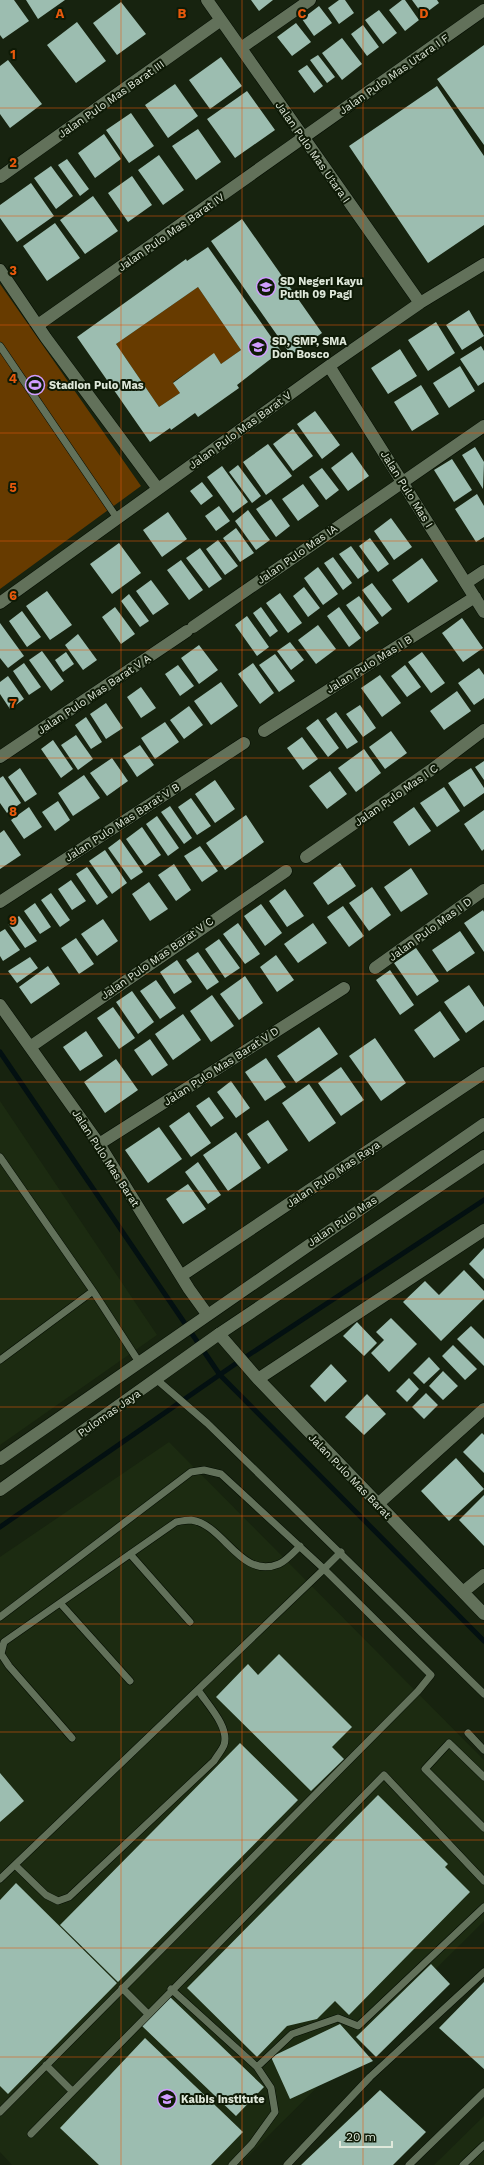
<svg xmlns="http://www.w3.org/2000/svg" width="484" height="2165" viewBox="0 0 484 2165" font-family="'Work Sans',sans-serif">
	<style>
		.built { fill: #1c2b11 }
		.green { fill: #673b00 }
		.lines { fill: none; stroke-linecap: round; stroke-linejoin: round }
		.stream { stroke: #031011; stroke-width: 5 }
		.building { fill: #9cbdb0; fill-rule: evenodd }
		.lane-casing { stroke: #030c00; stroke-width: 8 }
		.street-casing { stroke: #030c00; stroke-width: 13 }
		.secondary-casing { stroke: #030c00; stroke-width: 13 }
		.lane { stroke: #62715a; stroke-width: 7 }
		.street { stroke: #62715a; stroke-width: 12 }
		.secondary { stroke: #62715a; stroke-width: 12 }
		.grid { fill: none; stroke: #e8590c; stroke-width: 1; stroke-opacity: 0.55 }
		.labels { text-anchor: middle; stroke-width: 4; stroke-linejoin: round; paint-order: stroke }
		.street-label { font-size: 11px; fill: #dfe8da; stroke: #0e1a06 }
		.poi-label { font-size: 11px; font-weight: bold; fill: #dfe8da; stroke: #0e1a06; text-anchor: start }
		.grid-label { font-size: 13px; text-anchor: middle; font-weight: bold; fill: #e8590c; stroke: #0e1a06; stroke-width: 4; stroke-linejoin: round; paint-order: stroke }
	</style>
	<rect width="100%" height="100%" fill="#17230f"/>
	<path class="built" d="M0,1101L157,1335L0,1445Z
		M169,1442L484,1760V1921L239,2165H12L0,2152V1557Z
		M484,2116V2165H434Z"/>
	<path class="green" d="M0,284L141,486L0,589Z
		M198,287L241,350L221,364L214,354L173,382L180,393L159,407L116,344Z"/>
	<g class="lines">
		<path class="stream" d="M0,1052L220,1375L484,1641
			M0,1527L241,1360L484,1200"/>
	</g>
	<path class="building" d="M0,0H14L29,21L3,39L0,35Z
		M26,0H65L38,19Z
		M251,0H273L259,11Z
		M339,0H345L354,13L339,24L328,8Z
		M402,0H405L419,20L405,31L389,10Z
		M412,0H437L439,3L423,15Z
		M121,2L146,34L117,55L93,23Z
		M319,6L332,23L314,36L302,19Z
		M379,10L397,33L383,44L365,20Z
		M77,22L106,61L76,83L47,45Z
		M296,23L311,42L292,56L277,37Z
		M363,25L379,47L367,56L351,34Z
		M342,38L362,64L342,80L322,53Z
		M484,45V145L437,79Z
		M318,55L335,77L327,83L310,60Z
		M221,57L242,86L210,109L189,80Z
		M8,60L42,104L10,128L0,114V66Z
		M307,65L323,86L314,93L298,71Z
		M175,84L198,116L168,138L145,105Z
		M437,86L484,156V225L428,263L349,146Z
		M247,91L275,130L235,158L207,119Z
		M131,113L154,146L129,163L106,130Z
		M198,129L221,162L196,180L172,146Z
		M104,134L121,159L95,178L78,153Z
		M159,155L184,190L163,205L138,170Z
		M67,159L89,189L80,196L58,165Z
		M51,166L73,196L56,209L34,178Z
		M132,176L152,205L128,222L108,193Z
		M31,183L54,216L17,242L0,218V205Z
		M93,196L118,231L85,254L60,220Z
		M242,219L322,333L291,355L211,241Z
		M55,223L80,258L47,281L23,246Z
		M208,247L281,351L237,385L239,388L198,417L195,413L171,430L170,428L150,442L77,337L186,259L187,261ZM198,287L241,350L221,364L214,353L173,383L180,393L159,407L116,344Z
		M469,310L484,336L462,350L446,325Z
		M436,322L455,353L428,371L408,340Z
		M481,346L484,351V382L478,386L460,359Z
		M400,349L417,376L388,394L371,368Z
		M460,366L475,391L449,408L433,383Z
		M421,385L439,414L412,431L394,402Z
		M315,411L340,445L322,459L297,424Z
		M293,429L313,456L293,471L273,444Z
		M268,444L292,476L266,495L243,462Z
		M475,447L484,462L483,489L462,455Z
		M352,452L369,476L348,491L331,468Z
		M452,459L472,490L454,502L434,470Z
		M238,465L261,496L252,503L229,472Z
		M222,466L248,502L233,513L207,477Z
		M322,468L339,490L326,500L309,477Z
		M202,482L213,496L201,505L190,491Z
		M303,484L319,506L298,521L282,499Z
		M477,494L484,506V537L476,542L455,509Z
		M271,499L290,526L276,537L256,509Z
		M219,506L230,521L216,531L205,516Z
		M248,510L270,540L256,550L235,521Z
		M168,512L187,539L162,557L143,530Z
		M391,518L412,547L394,560L374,531Z
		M236,528L254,553L240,562L223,538Z
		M370,538L389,564L378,572L359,546Z
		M218,540L238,566L225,575L206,549Z
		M119,543L141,573L112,594L90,564Z
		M351,546L369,571L358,579L339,554Z
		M200,548L222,579L209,588L186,558Z
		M333,557L352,583L343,590L324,563Z
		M422,558L438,581L408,603L392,580Z
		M181,560L203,590L189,600L167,570Z
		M318,567L338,594L323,605L304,578Z
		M151,580L169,604L153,615L136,591Z
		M372,583L392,609L382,617L362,590Z
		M304,587L320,608L308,617L293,596Z
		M47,591L72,625L50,640L26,606Z
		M280,593L302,623L288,633L266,603Z
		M129,594L149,621L140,627L121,601Z
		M359,596L379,623L366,632L346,605Z
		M115,607L135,634L121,644L102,617Z
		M261,607L278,631L270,637L253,613Z
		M339,607L361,638L349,647L327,616Z
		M22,611L41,637L27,647L9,621Z
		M247,616L269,647L257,656L235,625Z
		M462,618L483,648L463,662L442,633Z
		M0,623L24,656L8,668L0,658Z
		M318,625L336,649L316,664L298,640Z
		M78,634L97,660L83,670L65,645Z
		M290,642L304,660L291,670L277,651Z
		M199,645L218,670L199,684L181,658Z
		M42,651L64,681L51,691L29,660Z
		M66,652L74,664L63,672L55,660Z
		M422,652L445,683L431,693L408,662Z
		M275,654L295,681L279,692L259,665Z
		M24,663L41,687L29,695L13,671Z
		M253,663L274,693L260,704L238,674Z
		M178,665L194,686L180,696L165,674Z
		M405,665L421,687L407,697L391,676Z
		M479,668L484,675V698L474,705L458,683Z
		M380,675L401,703L382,717L361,688Z
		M8,676L24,699L10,709L0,694V682Z
		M221,682L238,706L211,725L194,701Z
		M141,687L156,708L141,718L127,697Z
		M457,691L471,711L444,730L430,711Z
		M106,703L123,728L106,739L90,714Z
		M360,705L376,728L363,737L346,714Z
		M189,706L203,725L184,739L170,720Z
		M336,712L358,742L347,749L326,719Z
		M86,717L102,742L91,749L75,725Z
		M318,719L339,748L328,757L306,728Z
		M165,722L179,742L155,759L141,738Z
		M391,731L407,753L385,769L369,747Z
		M76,735L93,759L78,770L61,745Z
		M302,737L318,759L303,770L287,748Z
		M53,740L73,769L61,778L41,749Z
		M140,745L154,765L137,777L123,756Z
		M364,749L381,773L356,792L338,768Z
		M112,758L128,781L107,796L90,773Z
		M484,761V780L475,767Z
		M20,768L37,794L25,802L8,777Z
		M471,768L484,788V793L464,807L448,783Z
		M330,771L347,794L327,809L309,786Z
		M84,775L100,798L73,816L58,793Z
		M3,776L21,803L7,813L0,803V778Z
		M215,780L235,809L215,823L195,794Z
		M444,787L460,811L437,827L420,803Z
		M191,798L211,826L197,835L178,807Z
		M58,801L70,820L55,831L42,812Z
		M170,806L192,838L184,844L161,812Z
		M29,807L42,827L24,839L11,820Z
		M414,807L431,831L409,846L393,822Z
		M484,810V849L482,851L464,824Z
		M246,815L264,842L225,870L206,843Z
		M157,816L179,848L168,856L146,824Z
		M142,827L161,855L145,866L126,839Z
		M4,830L21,855L0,869V833Z
		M120,839L143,872L131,880L108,848Z
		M200,846L218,871L202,882L184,856Z
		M105,850L127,883L112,894L89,861Z
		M340,863L356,886L328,905L313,883Z
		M174,864L191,890L176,901L158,875Z
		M87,867L108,897L97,905L76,874Z
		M411,868L428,894L401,912L384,887Z
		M71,880L86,901L72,910L58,889Z
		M149,882L168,909L150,921L132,894Z
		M372,887L391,915L369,931L349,903Z
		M285,889L304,916L287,927L269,901Z
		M51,893L70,920L60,927L41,900Z
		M35,903L51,927L40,934L24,911Z
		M261,904L282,933L265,946L244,916Z
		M343,906L364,936L349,947L327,917Z
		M483,910L484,912V952L464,923Z
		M19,916L37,941L25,948L8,924Z
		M103,919L118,941L97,956L81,934Z
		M238,923L260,954L245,964L223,934Z
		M313,923L327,943L298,963L284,944Z
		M5,929L20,950L3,961L0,956V932Z
		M460,931L475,953L447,972L432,950Z
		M76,938L94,964L79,974L61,948Z
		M219,939L240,968L225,978L205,949Z
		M416,948L439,981L417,996L394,963Z
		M198,952L219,982L207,990L186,960Z
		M276,955L294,980L277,992L260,967Z
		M30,957L38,968L17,983L8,971Z
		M177,960L192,982L174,994L160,972Z
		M48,966L60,984L31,1004L19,987Z
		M390,970L414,1005L400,1015L376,980Z
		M245,976L263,1003L239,1020L220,994Z
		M156,980L176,1008L160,1019L140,991Z
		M469,985L484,1007V1020L466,1033L444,1002Z
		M132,991L154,1022L138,1034L116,1002Z
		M212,995L234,1026L211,1042L190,1011Z
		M113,1007L135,1038L119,1049L97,1018Z
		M440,1011L460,1040L434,1058L414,1030Z
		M183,1014L201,1040L173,1060L155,1034Z
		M319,1027L338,1054L296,1083L277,1056Z
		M86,1031L103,1056L80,1071L63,1047Z
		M375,1038L406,1083L381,1101L349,1056Z
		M150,1039L168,1065L152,1076L134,1050Z
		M266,1058L286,1087L265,1101L245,1072Z
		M116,1059L138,1090L105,1113L84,1082Z
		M341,1067L364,1100L341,1116L318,1083Z
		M231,1081L250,1108L236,1118L217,1092Z
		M309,1084L336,1123L309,1142L282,1103Z
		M209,1097L224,1118L211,1127L196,1106Z
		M189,1112L211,1143L191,1157L169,1126Z
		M268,1120L288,1150L268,1164L247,1134Z
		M159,1127L182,1159L148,1183L125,1150Z
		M236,1132L261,1168L228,1191L203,1155Z
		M198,1162L221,1195L208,1204L185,1172Z
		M188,1184L206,1209L183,1224L166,1199Z
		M484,1248V1279L469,1264Z
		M464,1270L484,1291V1299L441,1341L403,1302L425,1281L439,1295Z
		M391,1318L417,1344L389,1372L371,1353L384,1340L376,1332Z
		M357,1322L377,1343L364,1356L343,1336Z
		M471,1326L484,1339V1366L457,1339Z
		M453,1345L477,1369L465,1380L442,1356Z
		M429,1357L440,1369L424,1384L413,1373Z
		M331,1364L347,1381L325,1402L310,1386Z
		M443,1371L458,1386L443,1400L429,1386Z
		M409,1378L419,1389L407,1402L396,1391Z
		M426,1393L438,1405L424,1419L412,1407Z
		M367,1394L386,1414L364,1435L345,1417Z
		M482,1433L484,1435V1473L463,1452Z
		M456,1458L484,1489L449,1521L421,1491Z
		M484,1495V1546L459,1520Z
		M279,1654L352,1727L332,1747L344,1759L311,1791L216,1697L248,1664L258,1675Z
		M240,1743L298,1800L118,1982L60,1925Z
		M0,1773L24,1801L0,1822Z
		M378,1795L448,1864L445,1867L470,1892L349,2015L335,2001L317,2019L287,2026L257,2057L187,1988Z
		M16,1883L117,1983L8,2094L0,2086V1900Z
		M431,1964L450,1984L376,2057L356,2037Z
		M484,1982V2069L439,2028Z
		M170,1997L264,2087L236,2116L142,2026Z
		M340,2024L373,2061L290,2099L271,2057Z
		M145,2038L243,2132L211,2165H99L60,2128Z
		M380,2090L426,2132L393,2165H301Z"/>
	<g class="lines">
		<g class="lane-casing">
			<path id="lane" d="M0,346L117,518
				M0,1157L93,1291L139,1362
				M0,1360L93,1291
				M156,1379L207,1423L484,1694
				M130,1554L190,1622
				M60,1603L130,1681
				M0,1617L191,1472L204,1470L221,1474L324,1569L341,1552
				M468,1733L484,1750
				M72,1738L9,1666L1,1654L4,1642L176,1522C181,1521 186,1520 191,1520C224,1524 240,1580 279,1564C286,1561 294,1552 300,1546
				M484,1777L449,1743L425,1769L484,1828
				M15,1865L46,1895L58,1901L69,1897L214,1761C217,1756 222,1750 224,1745C230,1727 207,1704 198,1690
				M0,1879L324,1569L431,1675L418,1691L0,2112
				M122,1988L147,2013
				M171,1989L257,2067L292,2034L338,2018L358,2026L484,1907
				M46,2065L72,2091
				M31,2134L384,1775L484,1881
				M232,2165L252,2144L275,2112L271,2088L257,2067
				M287,2165L370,2077L484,1972
				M409,2165L484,2092
				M463,2165L484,2145"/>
		</g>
		<g class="street-casing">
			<path id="street" d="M207,0L420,303
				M241,48L310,0
				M0,177L221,20
				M0,270L46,338L158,489
				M38,325L484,10
				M329,366L484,612
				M466,583L484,571
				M0,603L329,366L420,303L484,264
				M193,627L484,426
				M264,731L475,597
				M0,757L187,631
				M306,857L431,770L484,730
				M0,902L244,743
				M375,968L484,890
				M0,1005L99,1144L189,1289L207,1314
				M30,1047L286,871
				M99,1144L344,988
				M181,1276L484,1073
				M219,1334L258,1379L484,1614
				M258,1379L484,1230
				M378,1504L484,1409
				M463,1592L484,1575"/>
		</g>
		<g class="secondary-casing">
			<path id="secondary" d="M0,1459L484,1124
				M0,1490L219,1334L484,1156"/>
		</g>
		<use href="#lane" class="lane"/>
		<use href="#street" class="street"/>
		<use href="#secondary" class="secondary"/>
	</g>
	<path class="grid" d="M121,0V2165M242,0V2165M363,0V2165M0,108H484M0,216H484M0,325H484M0,433H484M0,541H484M0,650H484M0,758H484M0,866H484M0,974H484M0,1082H484M0,1191H484M0,1299H484M0,1407H484M0,1516H484M0,1624H484M0,1732H484M0,1840H484M0,1948H484M0,2057H484"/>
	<defs>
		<g id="school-ring" transform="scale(1)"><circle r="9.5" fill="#0e1a06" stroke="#d09dff" stroke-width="1.5"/><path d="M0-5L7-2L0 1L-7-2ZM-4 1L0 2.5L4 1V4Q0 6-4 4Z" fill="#d09dff"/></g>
		<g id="stadium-ring" transform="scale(1)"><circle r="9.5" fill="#0e1a06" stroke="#d09dff" stroke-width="1.5"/><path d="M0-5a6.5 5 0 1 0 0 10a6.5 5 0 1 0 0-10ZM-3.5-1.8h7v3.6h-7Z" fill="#d09dff"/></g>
		<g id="university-ring" transform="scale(1)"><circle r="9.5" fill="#0e1a06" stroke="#d09dff" stroke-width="1.5"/><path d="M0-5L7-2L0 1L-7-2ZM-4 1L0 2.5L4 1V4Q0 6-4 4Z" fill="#d09dff"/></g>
	</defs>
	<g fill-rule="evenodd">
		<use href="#school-ring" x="266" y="287"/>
		<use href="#school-ring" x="258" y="347"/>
		<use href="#stadium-ring" x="35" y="385"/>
		<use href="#university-ring" x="167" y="2099"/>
	</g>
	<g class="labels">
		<g class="street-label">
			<text transform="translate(394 74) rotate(-35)" y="4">Jalan Pulo Mas Utara I F</text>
			<text transform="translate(111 99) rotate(-35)" y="4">Jalan Pulo Mas Barat III</text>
			<text transform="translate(313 152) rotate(55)" y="4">Jalan Pulo Mas Utara I</text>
			<text transform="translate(171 232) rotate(-35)" y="4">Jalan Pulo Mas Barat IV</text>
			<text transform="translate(240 430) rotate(-36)" y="4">Jalan Pulo Mas Barat V</text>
			<text transform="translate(407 489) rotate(58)" y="4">Jalan Pulo Mas I</text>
			<text transform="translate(297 554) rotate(-35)" y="4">Jalan Pulo Mas IA</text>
			<text transform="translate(369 664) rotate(-32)" y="4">Jalan Pulo Mas I B</text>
			<text transform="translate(94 694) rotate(-34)" y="4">Jalan Pulo Mas Barat V A</text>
			<text transform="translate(396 795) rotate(-35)" y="4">Jalan Pulo Mas I C</text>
			<text transform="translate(122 822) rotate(-33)" y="4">Jalan Pulo Mas Barat V B</text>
			<text transform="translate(430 929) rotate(-36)" y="4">Jalan Pulo Mas I D</text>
			<text transform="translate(157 958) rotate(-35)" y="4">Jalan Pulo Mas Barat V C</text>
			<text transform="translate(221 1066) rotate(-33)" y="4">Jalan Pulo Mas Barat V D</text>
			<text transform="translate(106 1158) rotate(57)" y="4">Jalan Pulo Mas Barat</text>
			<text transform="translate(333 1174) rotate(-34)" y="4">Jalan Pulo Mas Raya</text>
			<text transform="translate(342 1221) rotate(-34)" y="4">Jalan Pulo Mas</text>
			<text transform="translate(109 1413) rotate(-35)" y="4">Pulomas Jaya</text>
			<text transform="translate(350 1476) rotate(46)" y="4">Jalan Pulo Mas Barat</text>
		</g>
		<g class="poi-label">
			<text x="280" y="285">SD Negeri Kayu<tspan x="280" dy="13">Putih 09 Pagi</tspan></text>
			<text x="272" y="345">SD, SMP, SMA<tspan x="272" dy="13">Don Bosco</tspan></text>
			<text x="49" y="389">Stadion Pulo Mas</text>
			<text x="181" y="2103">Kalbis Institute</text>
		</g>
	</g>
	<g class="grid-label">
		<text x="60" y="18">A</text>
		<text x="182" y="18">B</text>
		<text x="302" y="18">C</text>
		<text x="424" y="18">D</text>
		<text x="13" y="59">1</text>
		<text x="13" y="167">2</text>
		<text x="13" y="275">3</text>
		<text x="13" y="383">4</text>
		<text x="13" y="492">5</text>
		<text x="13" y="600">6</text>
		<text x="13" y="708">7</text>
		<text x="13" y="816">8</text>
		<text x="13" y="925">9</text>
	</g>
	<path d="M340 2141v6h52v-6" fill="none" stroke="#dfe8da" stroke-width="2"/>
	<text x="346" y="2141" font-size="12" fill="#dfe8da" stroke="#0e1a06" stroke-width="3" paint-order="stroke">20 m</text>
</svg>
